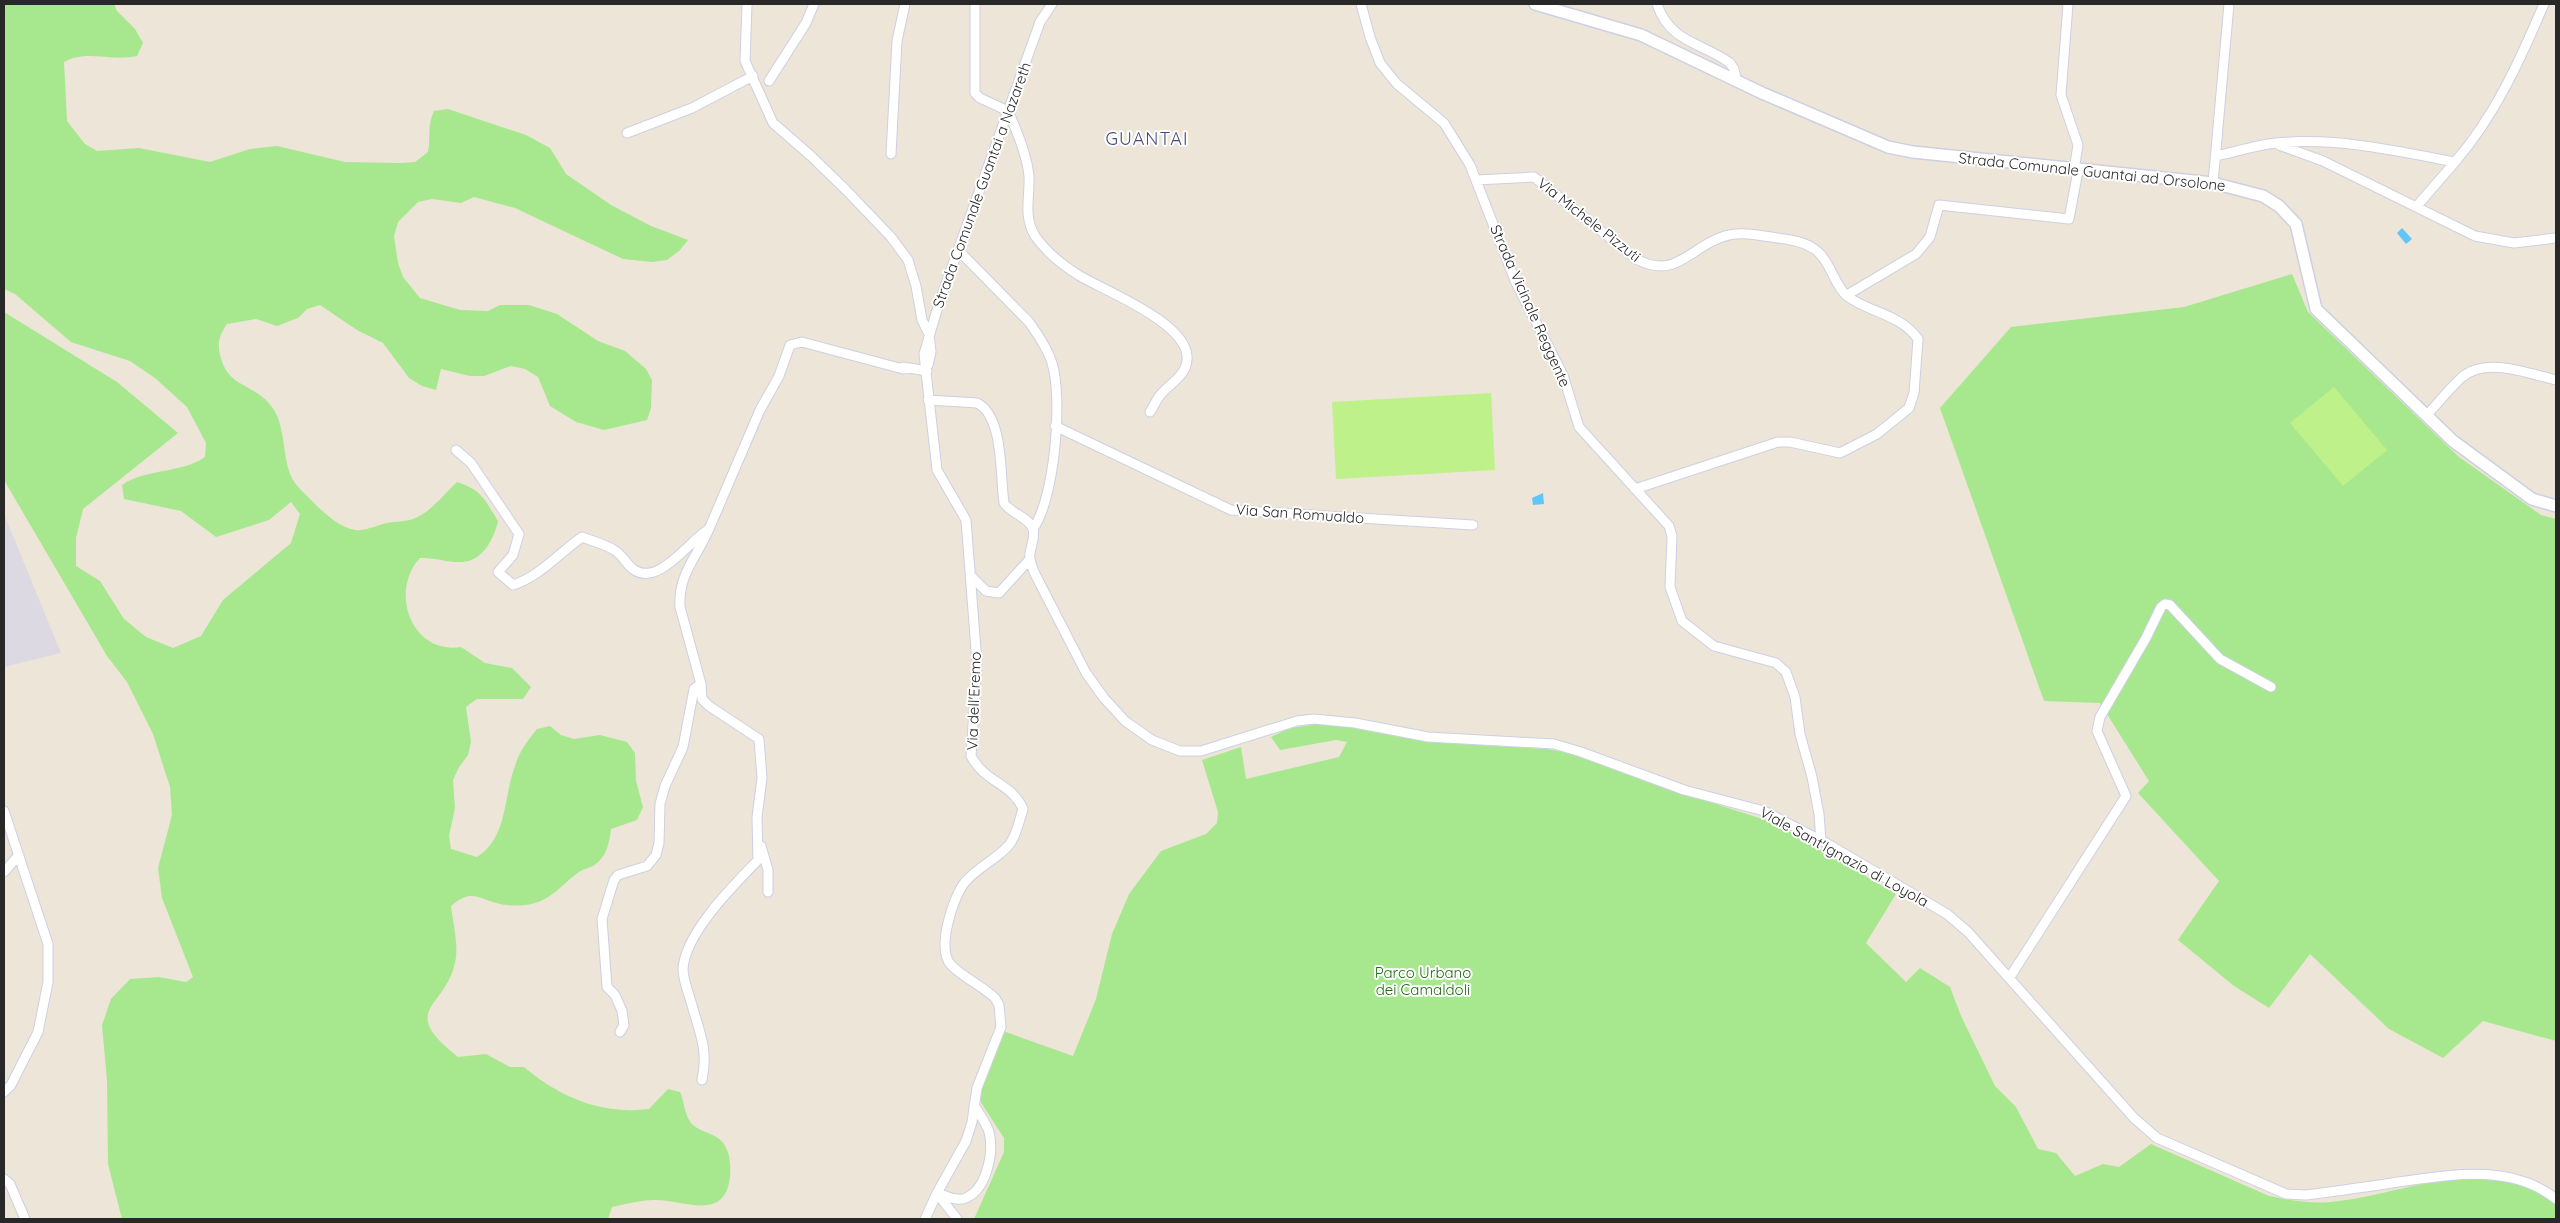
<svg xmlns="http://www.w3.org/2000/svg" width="2560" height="1223" viewBox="0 0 2560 1223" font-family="Quicksand,sans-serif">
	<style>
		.industrial { fill: #ddd9e3 }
		.green { fill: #a7e88e }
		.pitch { fill: #bef189 }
		.water { fill: #60c6f9 }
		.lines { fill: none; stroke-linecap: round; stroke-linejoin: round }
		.minor-casing { stroke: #cdd0e3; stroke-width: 11 }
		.tertiary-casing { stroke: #cdd0e3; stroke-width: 14 }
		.minor { stroke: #fff; stroke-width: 9 }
		.tertiary { stroke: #fff; stroke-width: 11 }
		.labels { text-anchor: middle; stroke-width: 4; stroke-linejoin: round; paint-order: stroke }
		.street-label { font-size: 15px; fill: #282828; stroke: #fff }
		.park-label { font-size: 15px; fill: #1f6a13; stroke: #fff }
		.quarter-label { font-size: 18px; letter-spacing: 1px; fill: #454b7c; stroke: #fff }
	</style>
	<rect width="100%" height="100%" fill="#ece5d8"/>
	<path class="industrial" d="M4,514L61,653L4,667Z"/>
	<path class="green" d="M4,4H114L117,11L135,29L143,43L137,56C110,62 87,49 64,62L67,121L85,144L97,151L139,148L210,162L250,149L277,146L345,162L401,163L415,162L428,152C431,136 427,126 434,111L448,109L526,135L550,148L566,174L611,205L651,226L688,240L679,251L667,260L652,262L623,259L515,208L474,197L461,203L432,199L418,202L398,222L394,236L398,263L403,277L420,298L460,310L488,311L500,305H529L557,314L598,341L625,351L646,369L652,380L651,408L647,420L604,430L576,422L550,406L538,377L525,369L511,366L484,376H470L441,369L436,390L422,386L409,378L383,343L357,330L320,305L307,309L298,318L277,326L256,319L227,324C220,334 217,342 220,355C228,389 255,383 272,407C286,426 282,455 291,476C295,486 306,494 313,502C324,513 344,532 361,530C370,529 378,525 387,523C395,521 405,522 413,519C430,513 444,494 457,482C482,490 485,500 498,521C494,539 483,561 462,562C448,563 435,557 420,558C389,591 411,655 461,647L485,663L512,668L531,687L523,699H477L466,707L471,742L468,755L459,767L453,780L455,808L449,836L451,849L477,857C508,837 503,798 515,766C519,752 528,740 537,729L550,726L561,735L574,739L600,735L627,742L635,753L636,781L643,807L637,820L611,829C609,844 607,857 593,866C589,868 583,869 579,872C563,883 552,900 531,904C523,906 509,906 500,904C478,899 472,888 451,906C453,923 459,945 455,963C445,1009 397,1009 458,1057L486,1054L510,1067H524C559,1097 602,1115 649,1109L668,1089L680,1092C684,1101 684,1110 688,1118C694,1133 715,1131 724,1144C730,1153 731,1166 730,1177C725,1223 682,1199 654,1200C640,1200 626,1204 612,1207L608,1219H122L108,1164L107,1081L102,1025L111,999L130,979L159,977L186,982L193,977L162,898L158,868L172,815L170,787L153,734L127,682L107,656L4,480V312L117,382L178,433L83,509L76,538V566L100,581L124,619L146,637L173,648L201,636L223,600L291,543L300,514L291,502L269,520L216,537L181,511L124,499L122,485C147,468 180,474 205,457L206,443L187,407L155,378L130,361L71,342L15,294L4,289Z
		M2292,274L2308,312L2459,457L2541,515L2556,519V1041L2483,1021L2443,1058L2389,1029L2310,954L2269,1008L2234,986L2178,940L2219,881L2138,793L2149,781L2100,703L2044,701L1940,408L2011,327L2184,307Z
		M1326,723L1431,742L1548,749L1573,754L1672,790L1775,823L1896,894L1866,943L1906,982L1920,968L1950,987L1961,1016L1995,1086L2016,1107L2038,1149L2056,1153L2075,1176L2103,1164L2119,1167L2151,1144L2269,1196C2289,1200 2310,1204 2330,1202C2397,1196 2468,1159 2534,1189C2542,1192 2549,1199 2556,1204V1219H974L1004,1152V1138L980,1101L982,1087L1003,1031L1073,1056L1096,999L1112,934L1129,894L1161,851L1206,834L1217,823L1218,812L1202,760L1241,747L1246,779L1339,757L1347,742L1336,740L1280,750L1271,737L1290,728Z"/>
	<path class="pitch" d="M2334,387L2387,450L2343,486L2290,423Z
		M1491,393L1495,470L1336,479L1332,402Z"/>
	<path class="water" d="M2402,228L2412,239L2406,244L2397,233Z
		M1543,493L1544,504L1533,505L1532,498Z"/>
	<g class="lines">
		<g class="minor-casing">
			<path id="minor" d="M747,4L745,61L773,123L811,156L846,190L891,237L908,260L916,286L922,320L929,334L931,352L928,365
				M975,4V93L980,98L1008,111C1017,131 1027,155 1029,176C1030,198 1023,216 1035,236C1047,253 1062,265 1080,276C1105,291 1191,324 1187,360C1186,375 1171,383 1162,393C1157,398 1154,406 1150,412
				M1361,4L1370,37L1380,63L1397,84L1444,123L1470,165L1516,283L1563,375L1579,427L1669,526L1672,536L1670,587L1682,621L1714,646L1776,663L1786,672L1795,697L1800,734L1812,777L1819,814L1821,841
				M1657,4C1670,43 1701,42 1730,63L1734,69L1736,79
				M2068,4L2061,95L2078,145L2074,170
				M769,81L806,23L814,4
				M627,133L692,108L753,76
				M2279,145L2323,161L2475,236L2514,243L2556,238
				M891,154L897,41L905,4
				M2216,156C2235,152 2256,145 2276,143C2336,137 2397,151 2455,162C2495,116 2520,60 2544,4
				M1476,180L1534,177L1636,259C1676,280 1689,248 1722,237C1740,230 1760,236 1778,238C1792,240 1807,242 1818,252C1831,263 1834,285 1847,296C1869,313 1899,313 1918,339L1914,393L1909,408L1877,434L1840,453L1790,442H1778L1635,489
				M2213,183L2229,4
				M2416,207L2455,162
				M958,250L1029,322C1038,335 1047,348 1052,363C1063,398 1055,498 1033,529
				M1847,295L1916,254L1930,237L1939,205L2069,219L2078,171
				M928,400L977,403C1004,416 1000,477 1004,503C1011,514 1029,517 1033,529C1036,540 1028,550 1030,559C1031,564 1033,570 1035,574L1086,673L1104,698L1125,721L1152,740L1180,751H1201L1297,721L1314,719L1355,723L1428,737L1554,744L1581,752L1684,790L1764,811L1826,843L1947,914L1968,932L2134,1118L2157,1138L2286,1194L2306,1195C2337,1191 2367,1187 2398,1182C2450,1175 2511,1163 2556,1199
				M2427,415C2438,403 2449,389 2461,378C2486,356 2529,374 2556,380
				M1055,426L1231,510L1473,525
				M456,450L471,463L519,534L513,555L498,572L513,585C540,576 558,554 582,537C592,541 605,544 614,550C622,554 626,564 633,569C658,588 690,540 709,529L760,410L779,376L790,345L802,342L903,369V367L927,371
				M972,577L986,591L999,593L1030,559
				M701,684L702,699L709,706L759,739L762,778L757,817L758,860C734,885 685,933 683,969C683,981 690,997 693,1009C701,1036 708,1051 702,1080
				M4,811L48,944V982L38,1032L11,1085L4,1092
				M761,846L768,870V892
				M4,872L19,855
				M2010,977L2126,796L2097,731L2100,717L2146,638L2161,607L2165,604L2170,605L2220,659L2271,687
				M620,1032L624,1025L622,1011L615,995L607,987L602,919L614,880L618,875L647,866L656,855L659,843L660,804L665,786L683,747L694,689L701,684L680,607C678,574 697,557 709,529
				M4,1179L10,1184L25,1219
				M937,1193C944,1195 955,1201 963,1199C987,1192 994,1152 989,1132C986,1122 979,1114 974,1105
				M937,1193L957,1219
				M925,1219L937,1193L966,1141L972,1122L977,1088L1001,1027L999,1005L995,998C982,986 964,978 951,965C936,949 953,897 965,882C978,867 997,859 1009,845C1017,835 1019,821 1023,809C1012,783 985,783 971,756L977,663L966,520L937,470L924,354L939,303L1040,22L1052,4"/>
		</g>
		<g class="tertiary-casing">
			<path id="tertiary" d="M1535,4L1641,35L1762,93L1888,147L1913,152L2213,183L2263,196L2279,206L2296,224L2316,309L2453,441L2532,499L2556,506"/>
		</g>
		<use href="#minor" class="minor"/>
		<use href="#tertiary" class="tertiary"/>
	</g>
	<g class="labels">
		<g class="street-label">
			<text transform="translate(2092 172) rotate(6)" y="5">Strada Comunale Guantai ad Orsolone</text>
			<text transform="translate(982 185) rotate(-70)" y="5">Strada Comunale Guantai a Nazareth</text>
			<text transform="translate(1589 220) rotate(38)" y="5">Via Michele Pizzuti</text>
			<text transform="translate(1530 306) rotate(66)" y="5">Strada Vicinale Reggente</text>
			<text transform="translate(1300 514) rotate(4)" y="5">Via San Romualdo</text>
			<text transform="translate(974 701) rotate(-88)" y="5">Via dell'Eremo</text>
			<text transform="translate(1844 857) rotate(29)" y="5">Viale Sant'Ignazio di Loyola</text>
		</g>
		<g class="park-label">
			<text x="1423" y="978">Parco Urbano<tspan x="1423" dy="17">dei Camaldoli</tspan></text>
		</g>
		<g class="quarter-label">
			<text x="1147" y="145">GUANTAI</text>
		</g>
	</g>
	<rect width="2560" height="1223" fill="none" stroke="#282828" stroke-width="10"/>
</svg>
